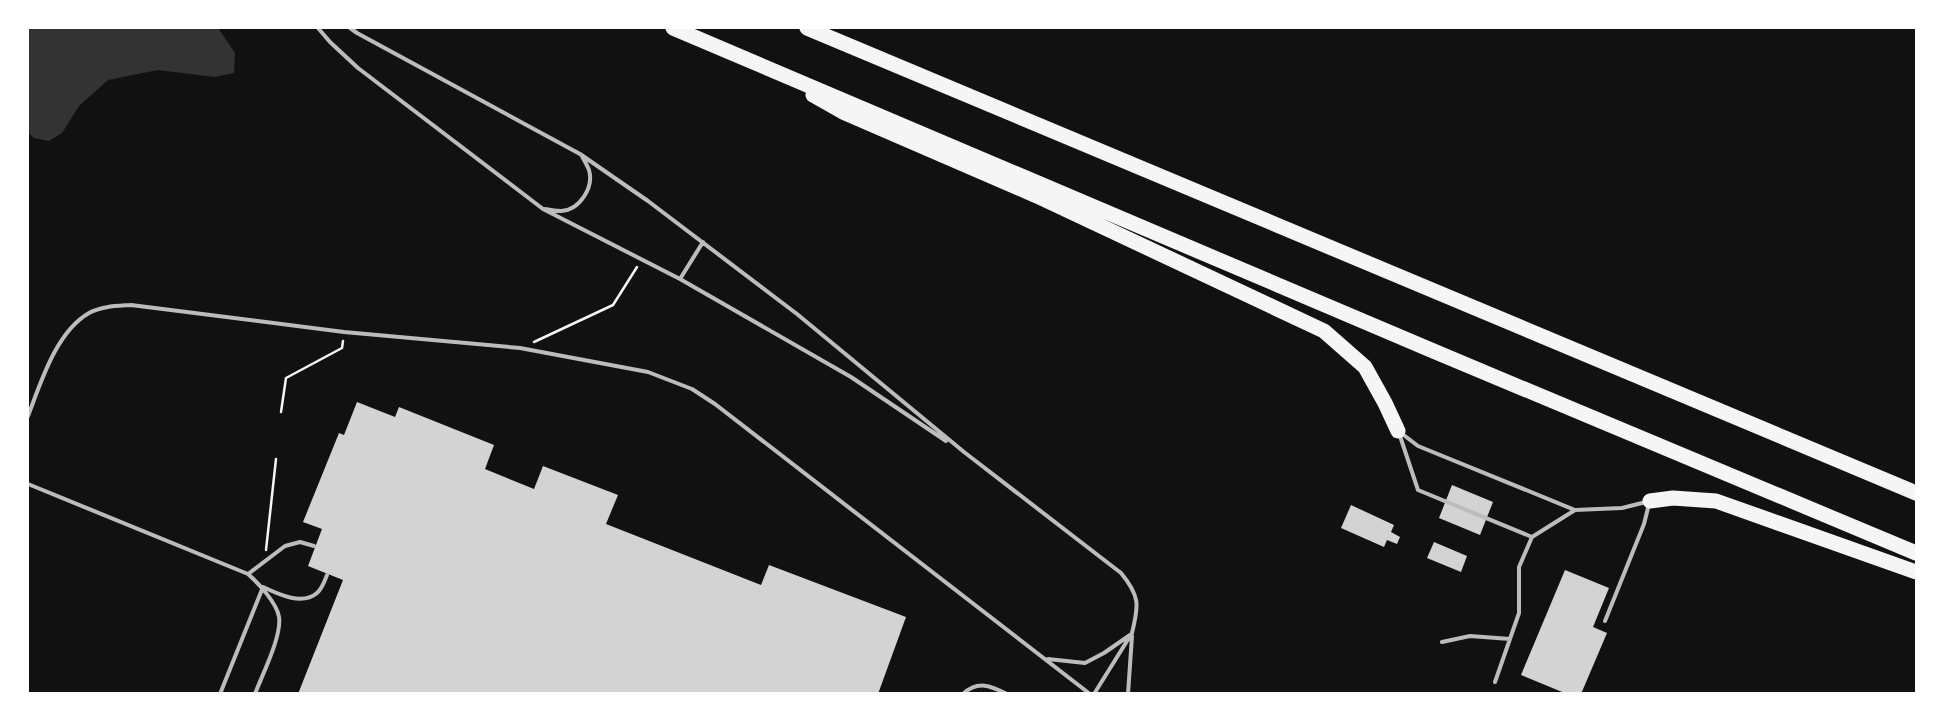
<svg xmlns="http://www.w3.org/2000/svg" width="1944" height="721" viewBox="0 0 1944 721" font-family="Montserrat,sans-serif">
	<style>
		.water { fill: #333 }
		.building { fill: #d3d3d3 }
		.lines { fill: none; stroke-linecap: round; stroke-linejoin: round }
		.path { stroke: #f5f5f5; stroke-width: 2.5 }
		.service { stroke: #bcbcbc; stroke-width: 4 }
		.motorway { stroke: #f5f5f5; stroke-width: 15 }
	</style>
	<rect width="100%" height="100%" fill="#111"/>
	<path class="water" d="M28,28H218L235,53L234,73L214,77L158,70L108,80L79,106L62,133L49,141L34,138L28,132Z"/>
	<path class="building" d="M357,402L395,417L399,407L494,445L485,469L534,489L543,466L618,495L606,524L761,585L769,565L906,617L878,694H298L343,580L308,566L322,529L303,522L339,433L344,435Z
		M1452,485L1493,502L1480,535L1439,518Z
		M1351,505L1394,525L1391,532L1400,537L1397,544L1387,540L1384,547L1341,528Z
		M1434,542L1467,556L1461,572L1427,558Z
		M1565,570L1609,588L1593,627L1607,633L1581,694H1567L1521,675Z"/>
	<g class="lines">
		<path class="path" d="M534,342L613,305L637,267
			M281,412L286,378L342,348L343,341
			M266,550L276,459"/>
		<path class="service" d="M318,28L330,42L358,68L543,209L680,279L851,377L946,441
			M350,28L357,33L580,154L648,201L797,314L964,452L1121,573C1140,596 1139,605 1132,633L1094,694
			M545,209C550,210 556,211 561,211C580,210 594,187 589,170C587,165 584,160 582,156
			M680,279L703,242
			M28,416C41,382 56,332 89,313C102,306 117,306 131,305L344,332L520,348L648,372L692,389L715,404L1090,694
			M1399,433L1418,490L1532,537
			M1401,433L1418,446L1575,510L1622,508L1646,502
			M28,484L248,574C258,583 277,603 279,617C282,636 262,675 255,694
			M248,574L285,546L300,542L314,546
			M263,587C278,594 302,606 317,593C322,589 325,580 327,575
			M1605,621L1644,524L1649,504
			M1442,642L1470,636L1510,639
			M1048,659L1085,663L1104,653L1130,635
			M1495,682L1519,613V567L1532,537L1575,510
			M220,694L263,587
			M963,694C978,680 991,686 1007,694
			M1128,694L1132,636"/>
		<path class="motorway" d="M673,28L1431,350L1916,553
			M807,28L1916,493
			M813,95L843,112L1037,196L1324,331L1365,367L1385,403L1398,431
			M1650,501L1673,498L1716,501L1916,572"/>
	</g>
	<rect width="1944" height="721" fill="none" stroke="#ffffff" stroke-width="58"/>
</svg>
